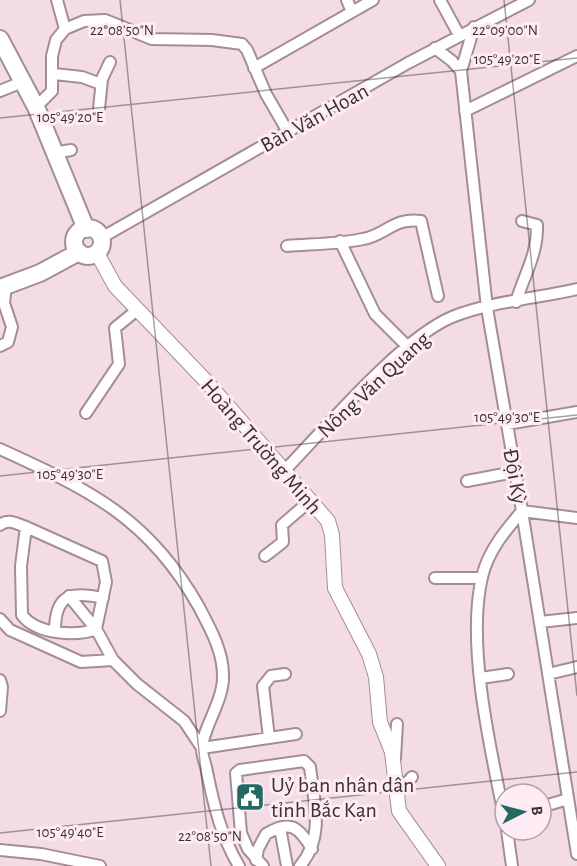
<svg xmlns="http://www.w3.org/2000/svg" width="577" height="866" viewBox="0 0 577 866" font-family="'Alegreya Sans',sans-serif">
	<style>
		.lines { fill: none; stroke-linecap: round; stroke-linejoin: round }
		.minor-casing { stroke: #a48d98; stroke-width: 14 }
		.major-casing { stroke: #a48d98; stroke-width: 16 }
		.highway-casing { stroke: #a48d98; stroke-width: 20 }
		.minor { stroke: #fff; stroke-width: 10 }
		.major { stroke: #fff; stroke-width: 14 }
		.highway { stroke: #fff; stroke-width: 16 }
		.ticks { fill: none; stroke: #3a3135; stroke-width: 1.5; stroke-opacity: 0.45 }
		.labels { text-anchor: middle; stroke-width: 6; stroke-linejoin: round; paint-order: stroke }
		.street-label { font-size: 22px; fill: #3a3135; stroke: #feebf4 }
		.poi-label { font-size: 22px; fill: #3a3135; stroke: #feebf4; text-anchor: start }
		.ticks-label { font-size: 15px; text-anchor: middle; fill: #3a3135; stroke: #feebf4; stroke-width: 6; stroke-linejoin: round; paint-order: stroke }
	</style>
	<rect width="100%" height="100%" fill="#f4dce7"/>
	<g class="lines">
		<g class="minor-casing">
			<path id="minor" d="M57,0L65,29
				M347,0L352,12
				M440,0L459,35
				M474,27L461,71L487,308L522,511L577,854
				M435,48L452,61L461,71
				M254,68L373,0
				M54,74L82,77L101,84
				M0,91L22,82
				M36,107L52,91V56L56,40L65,29L84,21L105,20L152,39L212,40L242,44L247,50L266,94L288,132
				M99,109L102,79L110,62
				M465,111L577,56
				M53,153L71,150
				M101,238L408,63L529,0
				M340,241L375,314L408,347
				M287,246C312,244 339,244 363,239C386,235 394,217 421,221L438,296
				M516,302C524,275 538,254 537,225L522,221
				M0,346L8,342L12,327L4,303L6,286
				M86,413L119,364L115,328L137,310
				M507,424L577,412
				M0,449C90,490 149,518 199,607C210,628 223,651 223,675C224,701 202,729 202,749C202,756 206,765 207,772C214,806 221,836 239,866
				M284,471C325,429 400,339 452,317C489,302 538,298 577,289
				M467,481L515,472
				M0,525C8,518 17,524 26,527L95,558L102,561L106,582L96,629C76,637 36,634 22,615L21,566L26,527
				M265,556L283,542L282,525L311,500
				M435,578H482
				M69,596L96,629L113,660L137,684L184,721L202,748L296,734
				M0,619L10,630L81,662L113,660
				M540,622L577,618
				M55,631C55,594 71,591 103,598
				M548,674L577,667
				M481,678L508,674
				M0,680L2,687L0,711
				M269,738L263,686L271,676L285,674
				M395,758L397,724
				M396,795L412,777
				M541,807L568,799
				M505,820C491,752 466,645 482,577C488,551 505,531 522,511L577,518
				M280,828L287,866
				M507,830L512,866
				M0,850L41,854L100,866
				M256,860L258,849L266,834C290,819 299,827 312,849
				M263,866L248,849L241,833L236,773L240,770L304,761L310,767C314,802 325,837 300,866"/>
		</g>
		<g class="major-casing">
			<path id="major" d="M97,253L115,286L205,380L328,521L332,535L335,588L369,654L376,677L380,722L392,752L399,811L438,866"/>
		</g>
		<g class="highway-casing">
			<path id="highway" d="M0,39L36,107L86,229
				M74 242a14 14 0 1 1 28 0a14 14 0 1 1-28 0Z
				M0,288L40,273L79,252"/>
		</g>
		<use href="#minor" class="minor"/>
		<use href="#major" class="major"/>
		<use href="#highway" class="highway"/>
	</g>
	<path class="ticks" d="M120,0L211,866M504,0L577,696M0,118L577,58M0,476L577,415M0,833L577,772"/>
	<defs>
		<g id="civic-square" transform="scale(1.5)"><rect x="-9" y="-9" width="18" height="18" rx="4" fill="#226b63" stroke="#feebf4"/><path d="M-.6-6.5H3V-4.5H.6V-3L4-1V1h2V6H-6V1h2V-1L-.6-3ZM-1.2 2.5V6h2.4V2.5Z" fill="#fff"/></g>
	</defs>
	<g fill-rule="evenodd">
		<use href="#civic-square" x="250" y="797"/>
	</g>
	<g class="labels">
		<g class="street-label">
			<text transform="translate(314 117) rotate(-29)" y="8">Bàn Văn Hoan</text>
			<text transform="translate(373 384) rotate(-43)" y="8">Nông Văn Quang</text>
			<text transform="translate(262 446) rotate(49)" y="8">Hoàng Trường Minh</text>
			<text transform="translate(516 476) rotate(80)" y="8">Đội Kỳ</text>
		</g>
		<g class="poi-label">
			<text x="271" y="792">Uỷ ban nhân dân<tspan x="271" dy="25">tỉnh Bắc Kạn</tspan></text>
		</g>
	</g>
	<g class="ticks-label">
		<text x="122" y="35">22°08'50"N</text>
		<text x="505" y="35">22°09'00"N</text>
		<text x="507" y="64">105°49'20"E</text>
		<text x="70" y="122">105°49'20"E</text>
		<text x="507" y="422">105°49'30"E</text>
		<text x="70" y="479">105°49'30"E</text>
		<text x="70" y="837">105°49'40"E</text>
		<text x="210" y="841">22°08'50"N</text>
	</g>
	<g transform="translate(523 812) rotate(84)"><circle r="28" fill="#feebf4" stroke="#b0a1a8" stroke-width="1.5"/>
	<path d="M0-4.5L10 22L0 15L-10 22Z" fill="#226b63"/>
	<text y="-9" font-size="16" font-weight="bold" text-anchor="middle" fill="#3a3135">B</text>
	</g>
</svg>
